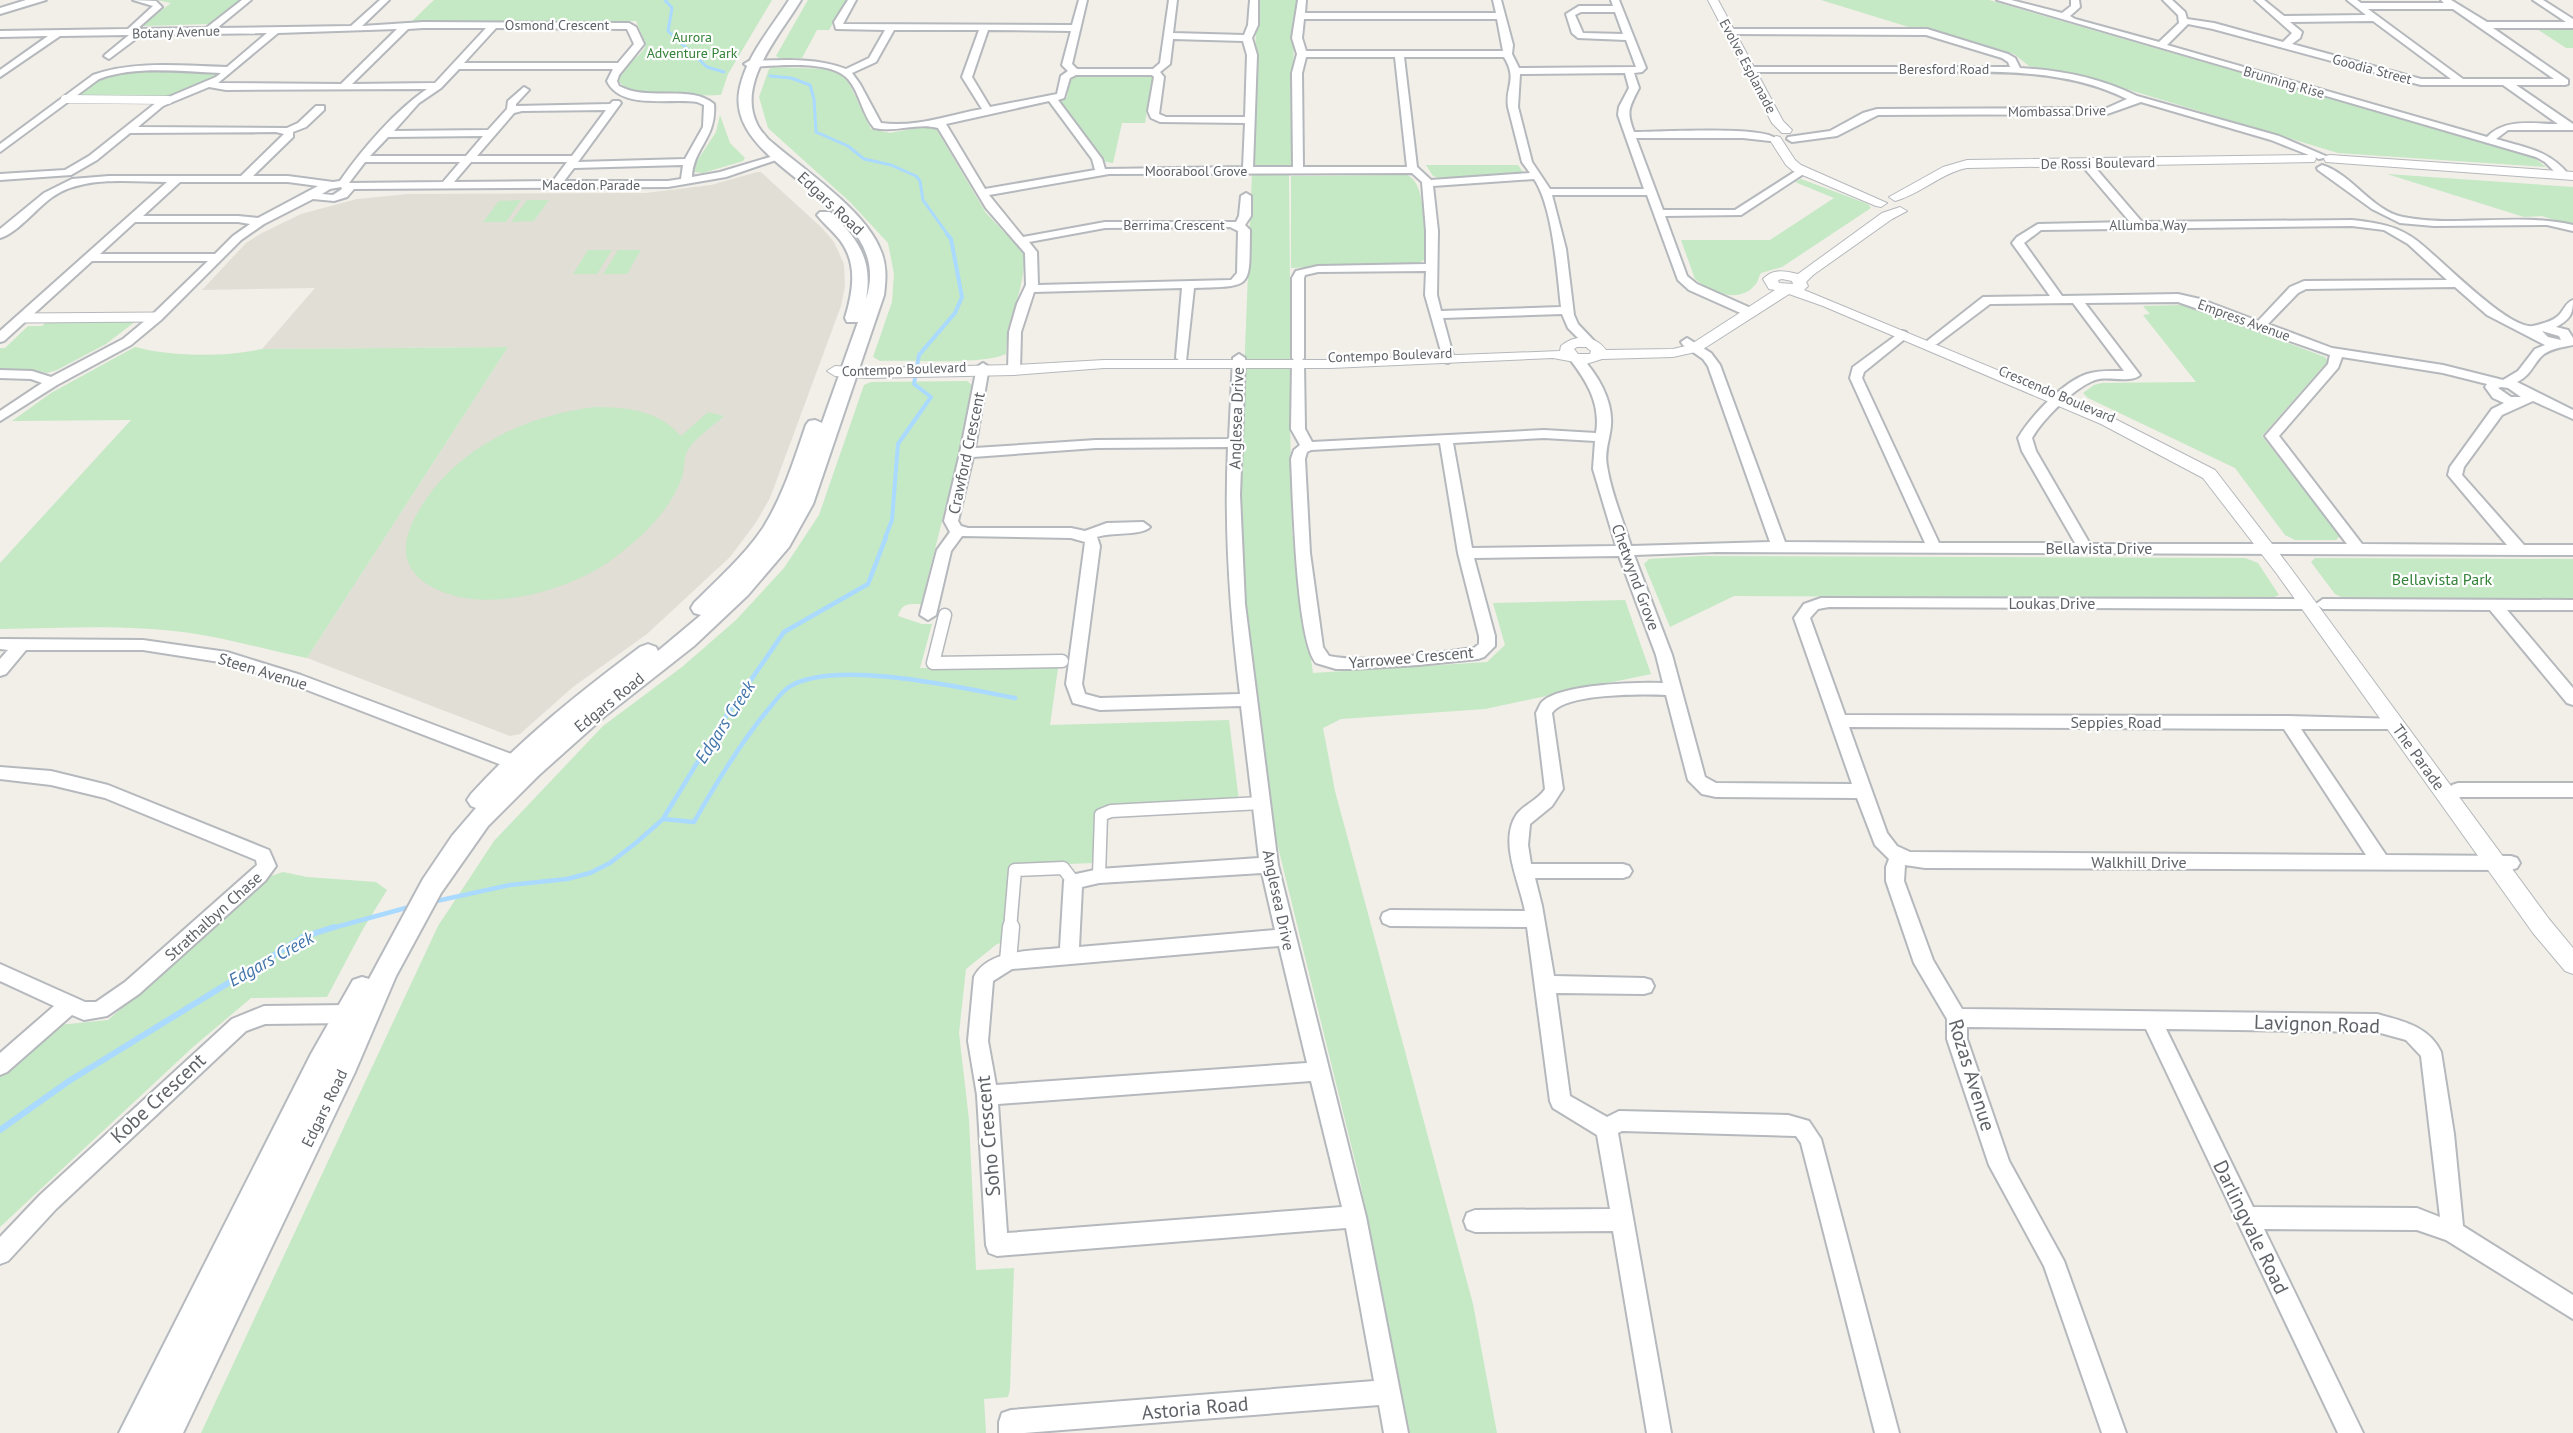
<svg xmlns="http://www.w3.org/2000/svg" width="2573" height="1433" viewBox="0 0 2573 1433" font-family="'PT Sans',sans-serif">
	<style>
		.education { fill: #e1ded6 }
		.green { fill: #c5e8c5 }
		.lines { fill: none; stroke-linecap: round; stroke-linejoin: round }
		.stream-far3 { stroke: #aadaff; stroke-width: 3 }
		.stream-far2 { stroke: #aadaff; stroke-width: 4 }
		.stream-far1 { stroke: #aadaff; stroke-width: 4.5 }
		.stream { stroke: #aadaff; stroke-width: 6 }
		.pedestrian-far3-casing { stroke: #b5b8bc; stroke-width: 9 }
		.pedestrian-far2-casing { stroke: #b5b8bc; stroke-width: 11 }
		.pedestrian-far1-casing { stroke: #b5b8bc; stroke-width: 15 }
		.pedestrian-casing { stroke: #b5b8bc; stroke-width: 19 }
		.minor-casing { stroke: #b5b8bc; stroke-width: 4 }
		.tertiary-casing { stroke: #b5b8bc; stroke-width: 2 }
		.secondary-casing { stroke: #b6babf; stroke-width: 4 }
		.pedestrian-far3 { stroke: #fff; stroke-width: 8 }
		.pedestrian-far2 { stroke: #fff; stroke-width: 9 }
		.pedestrian-far1 { stroke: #fff; stroke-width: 12 }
		.pedestrian { stroke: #fff; stroke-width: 16 }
		.minor { fill: #fff; fill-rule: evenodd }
		.tertiary { fill: #fff; fill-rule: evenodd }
		.secondary { fill: #fff; fill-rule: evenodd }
		.labels { text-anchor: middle; stroke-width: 4.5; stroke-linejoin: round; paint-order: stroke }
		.far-street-label { font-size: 14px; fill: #5f6368; stroke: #fff }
		.far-park-label { font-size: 14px; fill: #348238; stroke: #fff }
		.street-label { font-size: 16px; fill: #5f6368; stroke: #fff }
		.park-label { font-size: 16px; fill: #348238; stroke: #fff }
		.water-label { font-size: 18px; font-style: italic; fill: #4174aa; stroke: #fff }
		.near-street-label { font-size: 20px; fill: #5f6368; stroke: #fff }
	</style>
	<rect width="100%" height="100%" fill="#f1efe8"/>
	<path class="education" d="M757,172H761L822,228L834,242L844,264L845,286L841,306L770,498L755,524L730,557L647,634L573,687L520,734L510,736L307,658L508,347L262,349L315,288L202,290L246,243L262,233L301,214L357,199L408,194L645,193L711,185Z"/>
	<path class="green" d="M157,0H240L209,24L144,26L142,25L171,3Z
		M434,0H772L728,74L721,95C698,95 631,102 619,81C620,66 640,59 646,45L636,21L411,22Z
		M808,0H847L829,30H817L802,58H779L776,56Z
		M1258,0H1297L1294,28L1292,165L1286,169L1253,167L1254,67Z
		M1821,0H1989L2533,157L2546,167L2338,153L2090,78L2029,66L2014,54L1927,28H1912Z
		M2537,29L2573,30V48H2566Z
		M773,67L826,69L846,77L871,129L890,133L928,126L935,127L986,213L1023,252C1029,278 1006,323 1006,354C982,365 909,360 880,361L873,357L892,302L894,274L888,243L850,202L768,128L759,97L769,69Z
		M115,72H214L219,74L212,80L167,99L72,98L101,76Z
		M1080,74H1145L1153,77L1145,123H1122L1113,163L1102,161L1059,102L1067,97L1070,77Z
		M720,115L730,143L745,158L743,161L703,173L694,172L697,161L716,132Z
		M1426,165H1518L1523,172V174L1495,179L1439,178L1433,176Z
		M1252,174L1289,175L1290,285H1293L1290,415L1292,531L1313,673L1487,662L1505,645L1493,603L1625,600L1651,674L1485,709L1341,719L1323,728L1335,791L1473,1304L1497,1433H1409L1360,1181L1266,798L1242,602V424Z
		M2387,174L2573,187V226L2542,216L2524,217Z
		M1407,175C1428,183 1424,241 1424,260L1419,263L1291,268V176Z
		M1801,179L1868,204L1871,208L1782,267L1761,273C1758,277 1759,281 1755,285C1739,304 1712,293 1695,279L1681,240H1770L1834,198L1795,182Z
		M521,200L506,222H483L499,201Z
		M527,200H549L534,221L511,222Z
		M588,250H612L597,274H573Z
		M618,250H641L627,274H603Z
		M2181,305L2192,307L2325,357L2328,361L2262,436L2340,536L2336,540H2295L2285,535L2235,468L2088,398L2083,393L2094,385L2102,383L2196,382L2143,315L2150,314L2143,306Z
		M136,321L106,344L57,370L47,373L34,370H0V348H5L28,326H42L46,322Z
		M135,347C172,357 225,357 262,349L508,347L307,658C268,650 230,639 190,633C127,624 63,628 0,629V563L131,420L12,421L51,393Z
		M967,381L972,385L954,474L921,604C908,604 902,603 898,616L922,624H932L920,668H1058L1050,725L1229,720L1239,801L1109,807L1094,863L1009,866L1002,943L997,944L966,969L959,1033L969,1120L976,1270L1014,1268L1010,1389L1008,1397L984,1399L986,1433H201L438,926L494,841L603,726L682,667L736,620L784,568L819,515L864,385L871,382Z
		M595,407C627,407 658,410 681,436L708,412L724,416C713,426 696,437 688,450C683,457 685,472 681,480C668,513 641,538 614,558C570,591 485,615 434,588C421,582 411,572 407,559C403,543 410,525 418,512C454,449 525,415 595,407Z
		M1701,556L2245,558L2258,563L2279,595L2272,598L1734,596L1670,627L1644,564L1649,559Z
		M2315,558L2573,559V599H2345L2335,594L2311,562Z
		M283,872L307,877L376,882L387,890L363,929L327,997L251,998L193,1047L0,1227V1076L59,1025L108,1020L271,876Z"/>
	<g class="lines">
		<path class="stream-far3" d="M665,0L672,8L668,31L707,67L724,72
			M770,76L791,78L810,85L814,99L816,132L848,146L864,159L891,165L916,176L920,181L923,200L948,235"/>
		<path class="stream-far2" d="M885,538L892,520L898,444L931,397L914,384L919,355L955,313L962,297L951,239L947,234"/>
		<path class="stream-far1" d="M663,819L694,822C716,783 739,745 767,711C774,703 780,693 789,687C833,658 964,688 1015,698
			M432,902L510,885L567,879L590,873L610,863L637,842L663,819L722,722L784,632L868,584L886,537
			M329,929L413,906"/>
		<path class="stream" d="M0,1130L69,1081L303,937L334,927"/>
		<g class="pedestrian-far3-casing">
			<path id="pedestrian-far3" d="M65,99L168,100"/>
		</g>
		<g class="pedestrian-far2-casing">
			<path id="pedestrian-far2" d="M25,318L157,317"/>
		</g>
		<g class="pedestrian-far1-casing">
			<path id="pedestrian-far1" d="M945,615L933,663L1062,661
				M1099,876L1101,815L1111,811L1261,803
				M1010,929L1015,870L1063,868L1073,881"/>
		</g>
		<g class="pedestrian-casing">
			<path id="pedestrian" d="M1008,961L1011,927"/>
		</g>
		<g class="minor-casing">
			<path id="minor" d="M26,0H46L0,14V8Z
				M133,0L156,1L162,7L137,29L206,28L242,0H251L217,28L351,26L380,0H389L362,26L423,22L629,23L636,27L644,44L619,75L617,81L619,86C648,102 691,84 714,104C717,138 693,148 692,177L720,172L780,154L785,157L726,177L668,187L354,189L347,197L334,201L313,199L264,224L241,240L161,320L131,345L57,385L0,421V411L42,383L31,379L0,378V370L32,371L51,377L123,339L153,314L208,261H92L4,341L0,342V331L167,182C129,182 82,175 51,198C36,209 16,234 0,238V229L44,193L72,179L109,176H241L284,134L276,132L130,133L97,160L71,175L0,180V174L65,170L89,156L157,102L216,77L221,73C182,72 137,65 99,79L0,152V144L93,75C135,60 183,66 227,67L267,33L141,35L109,59L104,56L106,54L129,35L60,36L0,77V70L48,36L0,37V31L128,29L153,6ZM423,28H486L435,83L352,84L408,29ZM496,28L627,29L634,44L618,63H464ZM397,29L341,84L218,83L278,33ZM459,69H613L607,81C620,110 671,98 697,102L704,105L703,127L685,159L578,162L621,103L619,101H613L610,104L516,106V104L529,90L524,87L508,101L507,109L488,130L394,131L419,103L441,88ZM209,87L226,90L427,89C395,111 362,149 340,181L333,182L288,176H253L293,137V132L306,127L324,110V106H316L298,123L287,128L138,127L163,106ZM606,110L572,156H477L514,113L522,111ZM483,136L466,156H370L388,137ZM365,162H460L443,182L349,183ZM471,162H567L553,181L454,182ZM683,165L681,179L668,181H564L574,168ZM180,182H288L318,186L258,218L238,216H143ZM341,187L342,189L333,195L322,194L330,189ZM135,222H238L250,224L233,236L215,254H100Z
				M848,0H856L843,24L1072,25L1079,0H1087L1072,64L1077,69H1153L1160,63L1169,0H1177L1173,33L1244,35L1248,25L1250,0H1258V25L1252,38L1257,55L1253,167H1293L1292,73L1297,54L1292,38L1298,0H1306L1305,13H1496L1493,0H1501L1513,45L1512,54L1519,68L1636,67L1626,40L1578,38L1572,33L1566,14L1579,6H1613L1611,0H1619L1646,68L1642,72L1634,73L1639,88C1629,108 1626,111 1634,132C1659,132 1760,126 1775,138L1770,141L1743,138H1636L1663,210H1735L1799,169L1803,168L1808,171L1741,215L1665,216L1687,276L1697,284L1753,309V315H1745L1689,290L1678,280L1647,195H1552L1566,249L1574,315L1578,324L1596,343L1594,346H1586L1568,328L1562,314L1443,318L1454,359L1448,363L1444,362L1425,295L1426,271L1318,272L1305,275L1304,278V358L1301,361L1304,364L1305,429L1312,442L1544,430L1596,433C1601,403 1586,380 1569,358L1571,355H1579C1597,373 1613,400 1611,425C1610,439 1604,452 1607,466C1611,493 1623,520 1631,546L1770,542L1708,366L1703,359L1683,345L1681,342L1687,338L1711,353L1720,365L1785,542L1925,543L1850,378L1853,367L1902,331L1906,332L1908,335L1906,338L1864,372L1862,378L1939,543H2075L2022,451L2018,438C2031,416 2063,382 2087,374C2099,370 2112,371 2124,371L2073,303L1990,304L1937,344L1933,345L1927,341L1983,297L2050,296L2012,243L2017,237L2038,224L2130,222L2085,169V165H2093L2142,222L2352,220C2376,223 2396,225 2416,240C2438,256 2508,330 2533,326C2541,324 2551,322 2558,316C2564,311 2565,303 2573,300C2573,315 2569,320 2556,327L2568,330L2573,338V345C2563,347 2553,348 2544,354C2533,363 2532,375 2517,382L2573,410V419L2533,401L2502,415L2464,467L2462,475L2524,545H2573V555L1717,552L1634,555L1672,655L1705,777L1716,783L1852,784L1794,618L1804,604L1821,598L2308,599L2316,604L2323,599L2573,600V610H2507L2573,688V705L2567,703L2490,610L2323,609L2316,604L2308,609L1829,607L1818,609L1810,618L1845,715L2288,716L2400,719L2402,723L2400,727L2394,729H2301L2386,855L2511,856L2517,858L2520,863L2517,868L2511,870L1925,868L1905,865L1904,881L1933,960L1962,1009L2377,1014C2402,1021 2429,1026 2441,1052L2454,1134L2463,1226L2573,1295V1319L2446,1240L2417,1230L2264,1229L2363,1433H2338L2146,1029L1967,1027V1039L2009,1161L2064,1261L2126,1433H2102L2044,1266L1989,1165L1947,1039V1019L1914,963L1886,881V867L1889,859L1875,845L1857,798L1716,797L1702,794L1688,780L1666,695C1644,694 1565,693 1552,713L1563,789L1552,806L1530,824L1528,845L1531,864H1623L1629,866L1632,871L1629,876L1623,878H1535L1542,906L1554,976L1644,978L1651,980L1654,986L1651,992L1644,994L1556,993L1570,1096L1607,1117L1619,1111L1788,1115L1809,1121L1821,1139L1899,1433H1875L1801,1143L1796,1136L1622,1131L1618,1133L1671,1433H1647L1613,1231L1475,1232L1467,1229L1464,1221L1467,1213L1475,1210L1610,1209L1597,1135L1553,1108L1550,1101L1527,927L1390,926L1383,923L1381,918L1383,913L1390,910L1525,911C1520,883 1498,841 1517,814C1525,804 1538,800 1545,789L1536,713C1538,710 1540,703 1543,701C1563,684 1637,682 1663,683L1656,655L1619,556L1474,558L1495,636V646L1484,657L1478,659L1418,665L1352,669H1336L1316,663C1296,640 1293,496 1291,459L1294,450L1300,445L1291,429L1292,364L1295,361L1292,358V278L1296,271L1318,266L1426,264V231L1422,182L1412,173L1109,174L989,195L1023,237L1105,222H1236L1239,216L1241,196L1246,193L1251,196V216L1245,225L1250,230C1249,289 1254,286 1194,288L1186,361L1182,362L1176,358L1182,288L1034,292L1021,332L1020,370L1014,374L1009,373L1008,370L1009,332L1017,304L1026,285L1025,253L986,208L938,128C917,122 896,133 874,128C862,114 860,93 848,79C830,59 774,66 749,67L744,64L749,61C781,60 815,57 846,69L869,58L885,30L836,29L834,22ZM1581,12H1615L1623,34L1583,33L1575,15ZM1304,19H1497L1503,51H1306L1302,38ZM894,30H979L962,77L982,109C949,115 915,128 881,123L860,84L852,73L876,62ZM988,30L1071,31L1062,65L1068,71L1061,76L1057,94L990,107L972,77ZM1173,39L1243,41L1247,55L1245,117H1166L1159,114L1164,77L1160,72L1170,64ZM1306,57H1395L1407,167H1303L1302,73ZM1404,57H1504C1518,80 1505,86 1508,107L1522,162L1530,173L1431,180L1417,167ZM1625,73L1629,88L1619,107L1618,115L1644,189H1550L1532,162L1518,107L1520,74ZM1076,75H1152L1154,77L1148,111L1151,118L1160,122L1245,123L1243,167L1105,169L1102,159L1058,100L1064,98L1070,78ZM1049,101L1092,159L1095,170L985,189L946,124ZM1534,179C1553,207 1557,272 1561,307L1441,311L1437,295L1438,231L1433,186ZM2352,226L2384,230L2408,244L2447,280L2304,281L2290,287L2258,321L2200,299L2178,294L2062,296L2024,243L2041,230ZM1230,227L1238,231L1237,273L1231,280L1038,285L1037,252L1029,242L1105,228ZM2455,287L2487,315L2545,345L2535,349L2518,371L2503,380L2443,365L2332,348L2268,324L2298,293L2306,289ZM2178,302L2330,355L2328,364L2265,436L2347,544H2090L2036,451L2032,438C2042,420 2078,383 2099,379C2111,377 2131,383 2140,375L2085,303ZM2542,331L2559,336L2561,340L2548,337ZM2342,357L2443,373L2487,384L2485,387L2493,398L2504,403L2492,409L2450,467L2448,475L2507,545L2362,544L2279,436L2338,368ZM2501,387L2508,388L2521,397H2511L2498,388ZM1544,438L1595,441L1593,469L1616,546L1472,548L1453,443ZM1440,443L1458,553L1479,636V644L1474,648C1433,653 1369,664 1329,656L1323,647L1310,553L1305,459L1307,452L1311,450ZM1849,727L2284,729L2366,855L1910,852L1897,846L1887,833ZM2166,1029L2377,1032L2406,1040L2421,1056L2440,1217L2417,1208L2253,1207Z
				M1997,0H2011L2062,13L2071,6V0H2079L2080,7L2070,16L2075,19L2159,42L2179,23L2178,15L2163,0H2172L2185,12L2187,19L2214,23L2283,42L2292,33L2255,0H2264L2284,16L2366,15L2347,0H2357L2361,3H2444L2441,0H2451L2487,22H2566L2533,0H2543L2573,19V28H2493L2568,80V84L2565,85H2516L2573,124V130H2508L2496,139C2526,148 2549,150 2569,175L2568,177H2560L2545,162L2536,157ZM2368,9H2453L2554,79H2463ZM2373,21L2451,79H2421L2292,44L2300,38L2302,32L2290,22ZM2188,24L2213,29L2421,85H2503L2558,124C2534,124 2505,118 2487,137L2167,45Z
				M1730,29H1927L2008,54L2015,58L2020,68C2061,70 2100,78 2137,96L2279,136L2328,157L2319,159L2271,140L2141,102L2107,114L1878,115L1837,136L1792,142L1787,139L1788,137L1830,131L1863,113L1877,109L2107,108L2127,99C2061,66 1982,72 1910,72C1857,72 1803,72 1749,72L1746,71V67H2010L2008,62L2002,58L1926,35L1727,34L1725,32Z
				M2322,165C2352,174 2372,211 2403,217C2458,228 2517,212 2573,225V231L2547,225L2434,226L2400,223L2372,209L2318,170L2317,168Z
				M1239,354L1245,358L1240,495L1245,604L1278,865L1366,1217L1408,1433H1384L1379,1405L1024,1433H999V1422L1002,1413L1011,1410L1374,1381L1346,1228L997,1256L989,1253L986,1245L977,1095L968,1041L974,977C988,949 1034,951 1060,948L1064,881L1067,876L1099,869L1259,858L1241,706L1100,710L1073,703L1066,684L1085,542L1071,538L962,536L951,551L936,615L928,620L920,615L937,550L950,532L944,521L960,453L977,367L983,363L989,367L975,448L1096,440L1229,439L1233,358ZM1228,447C1224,530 1230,612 1240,694L1100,698L1085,694L1082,684L1100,546L1097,537C1111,532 1142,536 1150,527L1143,522L1107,523L1085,531L1071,528H968L961,526L958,521L973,457L1096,448ZM1262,873L1275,930L1079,947L1082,887L1099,883ZM1279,946L1307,1063L996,1085L988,1041L993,981L1012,969ZM1311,1081L1342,1207L1007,1233L998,1104Z
				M0,639L143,640L227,652L301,675L519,757L521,762L519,767L513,768L507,767L289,683L226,663L143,650H26L6,674L0,676V659L8,650L0,649Z
				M0,767L51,771L108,785L269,850L276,866L265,881L139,994L107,1016L84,1020L72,1015L7,1072L0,1075V1053L54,1006L0,981V964L85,1002H96L125,982L257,865L256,860L105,798L51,785L0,779Z
				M2458,783H2573V797H2458L2452,795L2449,790L2452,785Z
				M349,1005L356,1008L359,1014L356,1020L349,1023L265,1024L246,1031L56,1209L8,1261L0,1264V1237L40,1195L232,1019L264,1006Z"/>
		</g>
		<g class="tertiary-casing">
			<path id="tertiary" d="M1708,0H1718L1783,121L1792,130L1790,133H1782L1772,123Z
				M1776,136L1780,137L1795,160L1801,165L1887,203L1881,207L1876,206L1793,171L1786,165L1770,140Z
				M2310,155L2314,156L2316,159L2314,162L1967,168C1941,173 1921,194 1895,201L1889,197L1943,167L1967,160Z
				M2330,155L2573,172V180L2326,162L2324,159L2326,156Z
				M1900,207L1907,211L1892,219L1813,275L1806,282L1808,286L1804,290L2113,418L2215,470L2289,566L2549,919L2573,948V974L2565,971L2533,933L2277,574L2203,478L2101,424L1823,306L1789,294L1700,351L1673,357L1602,359L1586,364L1553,358L1331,368H1104L1014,375L867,378L835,376L827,371L835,366L867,368L1014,365L1104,360H1331L1560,351L1561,346C1575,334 1595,335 1606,350L1673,349L1690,345L1775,290L1769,289L1763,279C1774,268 1784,271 1798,274L1882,213ZM1782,279L1792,281L1793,284L1779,283L1778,280ZM1577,347H1586L1591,351L1590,354H1578L1574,349Z"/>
		</g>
		<g class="secondary-casing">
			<path id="secondary" d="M789,0H801C781,34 736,82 757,124C759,129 764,134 768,139C801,168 864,209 880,249C887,264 886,279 884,295L813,504L789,547L748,595L694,646L605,716L539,775L488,826L441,893L396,976L355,1072L183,1433H119L311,1054L353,980L362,977L369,979L423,879L452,836L476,808L471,806L467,800L471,794C522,738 580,692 640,647L648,644L656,647L658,651L701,615L694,613L691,608L694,603C718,579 744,556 763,528C783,496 794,460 806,425L809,421L815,420L822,423L858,322H847L845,318C853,291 858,264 840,240C833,231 824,224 817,215L820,212H830C858,239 873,259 866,299C899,201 720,171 740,87C747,55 772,27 789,0Z"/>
		</g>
		<use href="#pedestrian-far3" class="pedestrian-far3"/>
		<use href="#pedestrian-far2" class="pedestrian-far2"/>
		<use href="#pedestrian-far1" class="pedestrian-far1"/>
		<use href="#pedestrian" class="pedestrian"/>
		<use href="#minor" class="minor"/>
		<use href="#tertiary" class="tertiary"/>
		<use href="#secondary" class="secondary"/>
	</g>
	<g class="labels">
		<g class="far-street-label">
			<text x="557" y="30">Osmond Crescent</text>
			<text transform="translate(176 32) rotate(-2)" y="5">Botany Avenue</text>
			<text transform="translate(1748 66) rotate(62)" y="5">Evolve Esplanade</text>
			<text x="1944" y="74">Beresford Road</text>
			<text transform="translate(2372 69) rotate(15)" y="5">Goodia Street</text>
			<text transform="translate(2284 82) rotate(16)" y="5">Brunning Rise</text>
			<text transform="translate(2057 111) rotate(-1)" y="5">Mombassa Drive</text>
			<text transform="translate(2098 163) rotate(-1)" y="5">De Rossi Boulevard</text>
			<text x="1196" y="176">Moorabool Grove</text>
			<text x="591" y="190">Macedon Parade</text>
			<text x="1174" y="230">Berrima Crescent</text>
			<text x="2148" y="230">Allumba Way</text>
			<text transform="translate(2244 320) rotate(20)" y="5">Empress Avenue</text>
			<text transform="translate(1390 355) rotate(-2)" y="5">Contempo Boulevard</text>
			<text transform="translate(904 369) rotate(-2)" y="5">Contempo Boulevard</text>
			<text transform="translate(2057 394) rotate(23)" y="5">Crescendo Boulevard</text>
		</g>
		<g class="far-park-label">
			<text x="692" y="42">Aurora<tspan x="692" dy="16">Adventure Park</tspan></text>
		</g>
		<g class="street-label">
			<text transform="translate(831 203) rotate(43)" y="6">Edgars Road</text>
			<text transform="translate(1236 418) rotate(-88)" y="6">Anglesea Drive</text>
			<text transform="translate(966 453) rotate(-78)" y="6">Crawford Crescent</text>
			<text x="2099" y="554">Bellavista Drive</text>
			<text transform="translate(1636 577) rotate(70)" y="6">Chetwynd Grove</text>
			<text x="2052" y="609">Loukas Drive</text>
			<text transform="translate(1411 657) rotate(-5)" y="6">Yarrowee Crescent</text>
			<text transform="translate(263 671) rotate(17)" y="6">Steen Avenue</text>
			<text transform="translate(609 702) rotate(-39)" y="6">Edgars Road</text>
			<text x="2116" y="728">Seppies Road</text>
			<text transform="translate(2419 757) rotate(54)" y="6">The Parade</text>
			<text x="2139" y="868">Walkhill Drive</text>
			<text transform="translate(1279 900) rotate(78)" y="6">Anglesea Drive</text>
			<text transform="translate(213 916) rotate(-42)" y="6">Strathalbyn Chase</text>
			<text transform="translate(324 1108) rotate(-64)" y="6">Edgars Road</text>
		</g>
		<g class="park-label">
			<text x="2442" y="585">Bellavista Park</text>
		</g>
		<g class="water-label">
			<text transform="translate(725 722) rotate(-57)" y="6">Edgars Creek</text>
			<text transform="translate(271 959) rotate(-29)" y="6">Edgars Creek</text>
		</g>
		<g class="near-street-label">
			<text transform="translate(2317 1024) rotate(2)" y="7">Lavignon Road</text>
			<text transform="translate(1972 1075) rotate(73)" y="7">Rozas Avenue</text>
			<text transform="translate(158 1098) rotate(-43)" y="7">Kobe Crescent</text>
			<text transform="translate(988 1136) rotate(-95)" y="7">Soho Crescent</text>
			<text transform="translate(2251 1227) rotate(64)" y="7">Darlingvale Road</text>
			<text transform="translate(1195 1408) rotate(-5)" y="7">Astoria Road</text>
		</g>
	</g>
</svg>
